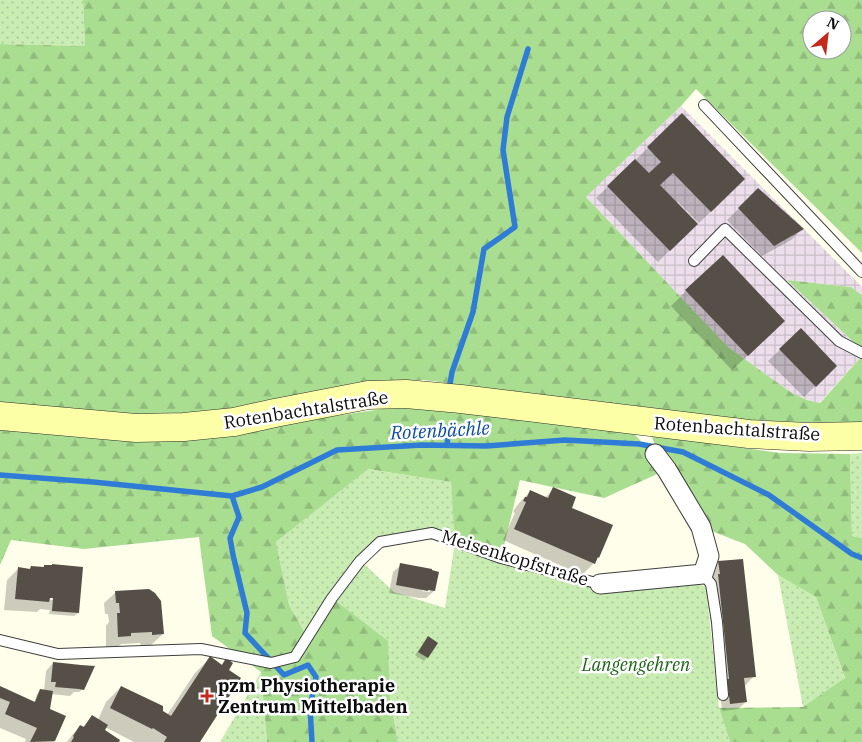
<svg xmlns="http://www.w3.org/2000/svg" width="862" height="742" viewBox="0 0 862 742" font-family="'IBM Plex Serif',serif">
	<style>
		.industrial { fill: url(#industrial-grid) }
		.green { fill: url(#green-dots); fill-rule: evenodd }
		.forest { fill: url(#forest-firs); fill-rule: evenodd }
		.shadow { fill: #0003; fill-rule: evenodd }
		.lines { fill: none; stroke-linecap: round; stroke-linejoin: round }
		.stream { stroke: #2e7cd6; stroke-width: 5.5 }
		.building { fill: #554f47 }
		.lane-casing { stroke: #3f3f3f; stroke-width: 12 }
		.street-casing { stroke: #3f3f3f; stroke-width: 21 }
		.secondary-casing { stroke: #2e2e2e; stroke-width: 29 }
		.lane { stroke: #fff; stroke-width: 10 }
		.street { stroke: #fff; stroke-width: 19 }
		.secondary { stroke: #fdffa6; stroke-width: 28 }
		.poi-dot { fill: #c42a1c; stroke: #fff; stroke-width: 2 }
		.labels { text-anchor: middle; stroke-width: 5; stroke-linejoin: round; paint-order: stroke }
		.street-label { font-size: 18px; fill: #0c0c0c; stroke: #fff }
		.park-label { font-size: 18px; font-style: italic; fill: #1e6719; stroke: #fff }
		.poi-label { font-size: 18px; font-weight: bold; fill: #0c0c0c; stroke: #fff; text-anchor: start }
		.water-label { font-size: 19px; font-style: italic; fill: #0e4ea5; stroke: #fff }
	</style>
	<defs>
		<pattern id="industrial-grid" width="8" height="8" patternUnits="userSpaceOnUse" patternTransform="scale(1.25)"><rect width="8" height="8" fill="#ecdfeb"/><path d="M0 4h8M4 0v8" fill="none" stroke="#c9bec8"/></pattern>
		<pattern id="green-dots" width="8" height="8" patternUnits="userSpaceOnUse" patternTransform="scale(1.25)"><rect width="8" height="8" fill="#c8ecb2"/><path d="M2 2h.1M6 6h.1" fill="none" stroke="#abc998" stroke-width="1.8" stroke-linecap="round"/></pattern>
		<pattern id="forest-firs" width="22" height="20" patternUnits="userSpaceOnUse" patternTransform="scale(1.25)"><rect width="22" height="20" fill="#a9dd90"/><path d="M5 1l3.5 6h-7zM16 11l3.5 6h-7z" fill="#90bc7b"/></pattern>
	</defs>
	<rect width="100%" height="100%" fill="#fffeeb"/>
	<path class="industrial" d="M681,106L862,287V295L851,287L787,280L862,350V356L819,403L807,400L792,393L728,347L586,197Z"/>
	<path class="green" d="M0,0H83L85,46L0,44Z
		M862,453V538L852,536L850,454Z
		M367,469L451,482L456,541L600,584L690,581L706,587L719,708L730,742H398L390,698L308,637L289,605L276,542ZM432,533L455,542L445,608L394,592L361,561L380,542Z
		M778,575L816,597L845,679L803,707Z
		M261,672L267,742H220Z"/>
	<path class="forest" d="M83,0H862V253L696,89L681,106L586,197L728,347L792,393L807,400L820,403L862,356V422L826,423L721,419L424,380L354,383L248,407L240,430L409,405L629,428L665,468L651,435L780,453L850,454L852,536L862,538V742H730L719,708L803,707L845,678L816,597L778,575L745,544L701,527L666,470L604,498L520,480L501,558L455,542L451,482L368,469L276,542L289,605L307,636L332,598L388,641L390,698L398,742H267L261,672L212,636L199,537L84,549L11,540L0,565V44L85,46ZM812,20H842V50H812Z
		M787,280L851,287L862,295V350Z"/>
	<path class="shadow" d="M682,115L744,179L699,223L678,202L676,204L696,224L658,262L596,198Z
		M758,190L802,229L791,240L762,256L727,220Z
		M686,291L769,336L732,370L671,306Z
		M801,330L836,366L804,397L768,361Z
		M553,489L570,508L595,560L594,563L582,575L503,540L515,513L513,512L514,510L519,503L531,491L545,498Z
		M719,562L754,676L744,687L746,702L738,709L722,711L720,690L718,691L707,586V574Z
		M401,565L437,573L434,591L426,598H419L389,593L393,572ZM422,588L430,589V592L422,591Z
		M44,566L78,613L74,616L49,614L50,610L40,609L37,612L4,610L7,580L18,569L29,570L31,567L42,568ZM56,597L54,600L43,599Z
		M116,592L163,634L151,645L141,646L140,643L121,644L118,647L106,648V626L109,622L108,614H105L104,603Z
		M428,638L427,657L424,661L415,655Z
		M210,658L221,665L227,660L199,742H134L105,727L103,730L118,742H67L73,734L80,727L82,728L92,716L98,720L106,702L121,687L167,715L195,673Z
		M53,663L83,689L79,692H74L70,696L51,694L49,710L64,716L54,742H25L26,739L0,728V688L34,703L37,694L41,690L44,691L46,671Z"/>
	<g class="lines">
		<path class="stream" d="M449,390L452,372L473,312L484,249L515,227L503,150L507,117L528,49
			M447,445L449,428
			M0,475L93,482L232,496L262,487L337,450L422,445L486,446L565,440L639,444L683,452L769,495L852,554L862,558
			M232,496L239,517L230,538L233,555L247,613L245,633L284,675L308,665L316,677L310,708L312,742"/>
	</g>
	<path class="building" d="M682,113L745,179L711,212L673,173L660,185L698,224L670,251L607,186L635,159L649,173L661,162L647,147Z
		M758,188L804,229L774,246L738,208Z
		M723,255L785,321L748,356L685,290Z
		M801,328L837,366L816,387L779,349Z
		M553,487L576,497L572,508L613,525L599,558L598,557L595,564L514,529L526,502L523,501L525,497H527L530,490L548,498Z
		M743,559L756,677L744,678L747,702L730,704L727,679H729L718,574H720L718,561Z
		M400,563L432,569V570L439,572L435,591L428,590V591L396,585Z
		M52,564L83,567L79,613L52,611L53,598H50L49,602L15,599L18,567L30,569L31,566L44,567V565H52Z
		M149,589L155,593L161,601L164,634L152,635V632L131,633V636L118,637L117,613H120L119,603H116L115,591Z
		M428,636L438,643L428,658L418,652Z
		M210,656L222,665L226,658L233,663L229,670L241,678L200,742H164L167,737L153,728L152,729L110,708L121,686L163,706V711L171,716Z
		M53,662L81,665L95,666L84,690L79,689L55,687L56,682H51Z
		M0,686L35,702L40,689L53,691L50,709L66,716L55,741L30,742L37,728L5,714L10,702L0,698Z
		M92,715L108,725L105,730L120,740L119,742H71L74,737L73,736L80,725L84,727Z"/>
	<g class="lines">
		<g class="lane-casing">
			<path id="lane" d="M704,105L862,272
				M694,261L725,229L839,341L862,353
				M703,574L711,584L717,622L723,695
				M0,640L58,654L201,649L271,663L295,657L332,598L360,561L380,542L432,533L501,558L600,584"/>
		</g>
		<g class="street-casing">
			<path id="street" d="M600,584L703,574L709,556L701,527L667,470L655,454"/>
		</g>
		<g class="secondary-casing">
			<path id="secondary" d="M0,416L136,428L184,427L234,422L275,413L368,395L406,394L461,399L749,434L809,437L862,436"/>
		</g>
		<use href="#lane" class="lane"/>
		<use href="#street" class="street"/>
		<use href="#secondary" class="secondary"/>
	</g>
	<path class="poi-dot" d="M204.5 688.5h5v5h5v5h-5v5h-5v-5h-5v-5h5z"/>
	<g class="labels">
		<g class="street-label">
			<text transform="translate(306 410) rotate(-9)" y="6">Rotenbachtalstraße</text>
			<text transform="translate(737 429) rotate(4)" y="6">Rotenbachtalstraße</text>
			<text transform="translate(515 558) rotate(17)" y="6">Meisenkopfstraße</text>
		</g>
		<g class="park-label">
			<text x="636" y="671">Langengehren</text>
		</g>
		<g class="poi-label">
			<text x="218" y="692">pzm Physiotherapie<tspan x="218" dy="21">Zentrum Mittelbaden</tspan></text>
		</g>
		<g class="water-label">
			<text transform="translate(440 430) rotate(-3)" y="7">Rotenbächle</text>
		</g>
	</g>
	<g transform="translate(827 35) rotate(28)"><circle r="24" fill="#ffffff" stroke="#9e9e9e"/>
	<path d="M0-4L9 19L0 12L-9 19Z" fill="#c42a1c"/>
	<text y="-8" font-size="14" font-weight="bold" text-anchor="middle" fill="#0c0c0c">N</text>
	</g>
</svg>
